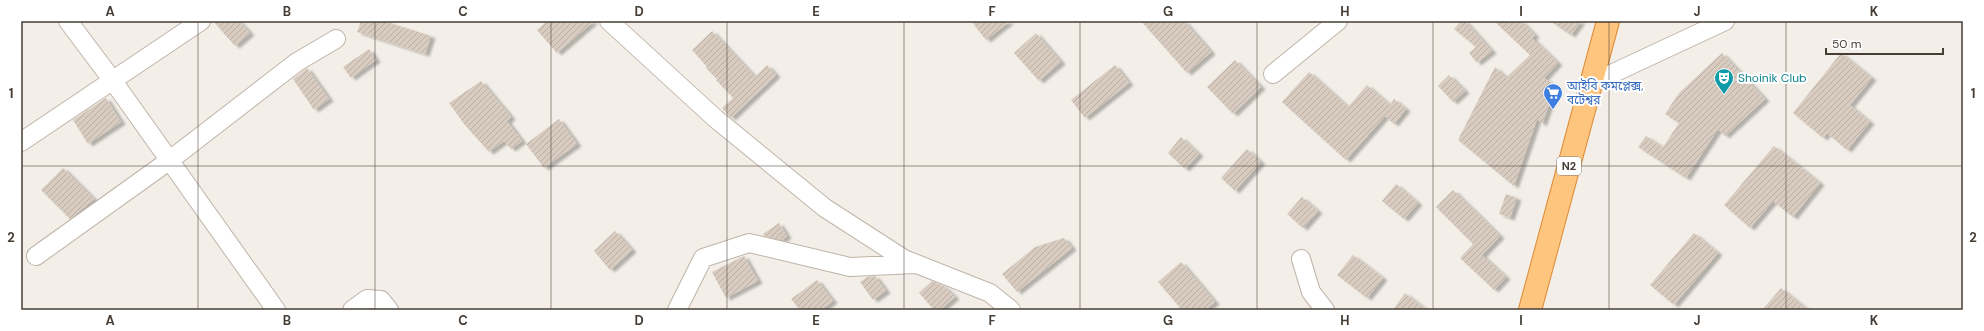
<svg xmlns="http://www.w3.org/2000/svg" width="1984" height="331" viewBox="0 0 1984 331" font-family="'DM Sans','Noto Sans Bengali',sans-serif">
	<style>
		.building { fill: url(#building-hatch); filter: url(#shadow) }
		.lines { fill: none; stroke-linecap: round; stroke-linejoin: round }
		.minor-casing { stroke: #bfb4a9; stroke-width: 20 }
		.trunk-casing { stroke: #de8a36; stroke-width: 24 }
		.minor { stroke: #fff; stroke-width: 18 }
		.trunk { stroke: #fec57e; stroke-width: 22 }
		.grid { fill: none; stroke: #463e36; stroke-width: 1; stroke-opacity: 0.55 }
		.labels { text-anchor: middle; stroke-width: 4; stroke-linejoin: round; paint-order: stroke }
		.shield { fill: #fff; stroke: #7e7872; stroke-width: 1 }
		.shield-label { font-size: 11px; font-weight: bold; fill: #463e36 }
		.culture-label { font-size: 12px; fill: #0d838f; stroke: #fff; text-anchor: start }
		.shop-label { font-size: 12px; fill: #366cbe; stroke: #fff; text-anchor: start }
		.neatline { fill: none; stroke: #463e36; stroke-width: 1.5 }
		.grid-label { font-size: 13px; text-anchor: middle; font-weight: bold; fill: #463e36 }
	</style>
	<defs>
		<pattern id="building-hatch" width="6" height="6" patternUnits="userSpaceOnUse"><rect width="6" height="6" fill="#d8cbbf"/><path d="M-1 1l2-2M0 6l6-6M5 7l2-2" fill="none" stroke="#bbafa5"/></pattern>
		<filter id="shadow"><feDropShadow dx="4.5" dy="2.5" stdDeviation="1" flood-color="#0004"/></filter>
	</defs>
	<rect width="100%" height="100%" fill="#f3eee7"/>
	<path class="building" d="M213,21H239L250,33L235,46Z
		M361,21H384L431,36L425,54L357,32Z
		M547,21H594L557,53L537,30Z
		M971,21H1010L986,40Z
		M1141,21H1184L1211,52L1187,73Z
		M1461,21H1465L1492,51L1477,63L1469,53L1476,47L1454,29Z
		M1494,21H1521L1535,35L1532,38L1558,63L1544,78L1556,86L1542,124L1537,119L1514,186L1458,140L1495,67L1506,78L1530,55Z
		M1550,21H1581L1571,35Z
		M712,31L755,77L767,65L776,75L731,118L722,108L733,98L716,80L717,79L706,68L707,67L692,50Z
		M1036,33L1061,62L1039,81L1014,53Z
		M369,49L376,60L351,78L343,67Z
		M1722,53L1765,99L1725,136L1718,129L1686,178L1638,147L1646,136L1663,147L1679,123L1665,114L1679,93Z
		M1841,53L1872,78L1850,105L1870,122L1847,150L1827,133L1823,138L1793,113Z
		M1235,60L1261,87L1233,114L1207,87Z
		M1115,65L1129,83L1085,118L1071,100Z
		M307,68L329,99L314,110L293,79Z
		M1309,72L1348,107L1367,85L1390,105L1394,99L1406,109L1394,124L1385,116L1346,160L1282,102Z
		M1449,75L1465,91L1453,102L1438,86Z
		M481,81L511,117L507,121L522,141L511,149L504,141L489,152L464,124L449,103Z
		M106,98L121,122L88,144L73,120Z
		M559,119L577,144L544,168L526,144Z
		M1181,137L1199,154L1185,169L1168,153Z
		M1774,146L1820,183L1793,217L1773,201L1750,228L1724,205Z
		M1247,149L1261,162L1235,191L1221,178Z
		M63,168L94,199L70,219L41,190Z
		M1396,184L1418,203L1404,219L1382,201Z
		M1453,190L1500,236L1482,255L1506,277L1494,290L1460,258L1473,244L1436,207Z
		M1506,194L1517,198L1510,218L1499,214Z
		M1302,197L1318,211L1303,228L1287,214Z
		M779,223L787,236L782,240L764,236L763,234Z
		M615,231L632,250L610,270L594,251Z
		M1694,233L1718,253L1674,305L1650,285Z
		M1064,238L1072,248L1017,292L1002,274L1035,247Z
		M1353,255L1383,278L1367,298L1337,275Z
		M744,256L758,281L726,298L712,272Z
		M1181,262L1215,302L1205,310H1182L1158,282Z
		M875,276L886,291L873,300L860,282L867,277Z
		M817,280L833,301L821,310H800L791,299Z
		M932,281L945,287L955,297L940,310H934L919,293Z
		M1781,288L1808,310H1762Z
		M1405,293L1427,310H1393Z"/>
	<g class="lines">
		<g class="minor-casing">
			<path id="minor" d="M68,21L113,81L276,310
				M609,21L716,119L825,208L904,259L990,293L1011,310
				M1273,74L1338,21
				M1592,83L1725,21
				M21,142L201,21
				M36,256L170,160L297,62L336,39
				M1301,259L1311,292L1325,310
				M352,310L367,299L381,300L389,310
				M677,310L703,258L749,243L850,267L915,264"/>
		</g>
		<g class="trunk-casing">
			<path id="trunk" d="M1530,310L1608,21"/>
		</g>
		<use href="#minor" class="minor"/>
		<use href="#trunk" class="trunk"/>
	</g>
	<path class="grid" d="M198,21V310M375,21V310M551,21V310M727,21V310M904,21V310M1080,21V310M1257,21V310M1433,21V310M1609,21V310M1786,21V310M21,166H1963"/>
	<defs>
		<g id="theatre-pin" transform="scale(1)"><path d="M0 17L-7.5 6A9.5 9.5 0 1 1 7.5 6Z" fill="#0f9aa8" stroke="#fff"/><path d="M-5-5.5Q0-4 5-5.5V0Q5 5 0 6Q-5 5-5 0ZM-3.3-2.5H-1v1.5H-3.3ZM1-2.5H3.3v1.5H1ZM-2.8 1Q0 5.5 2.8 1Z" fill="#fff"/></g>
		<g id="supermarket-pin" transform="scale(1)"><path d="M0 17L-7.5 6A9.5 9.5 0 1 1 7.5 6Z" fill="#3f7fe0" stroke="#fff"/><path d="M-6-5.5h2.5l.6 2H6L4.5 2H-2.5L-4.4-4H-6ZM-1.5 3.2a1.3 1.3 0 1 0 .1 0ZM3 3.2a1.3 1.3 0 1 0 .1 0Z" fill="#fff"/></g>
	</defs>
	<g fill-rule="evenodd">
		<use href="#theatre-pin" x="1724" y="78"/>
		<use href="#supermarket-pin" x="1553" y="93"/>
	</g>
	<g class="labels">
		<rect class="shield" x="1557" y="157" width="24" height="18" rx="3"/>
		<g class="shield-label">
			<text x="1569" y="170">N2</text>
		</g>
		<g class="culture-label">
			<text x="1738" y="82">Shoinik Club</text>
		</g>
		<g class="shop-label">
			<text x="1567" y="90">আইবি কমপ্লেক্স,<tspan x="1567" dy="14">বটেশ্বর</tspan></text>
		</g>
	</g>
	<rect width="1984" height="331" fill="none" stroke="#ffffff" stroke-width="44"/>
	<path d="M1826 48v6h117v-6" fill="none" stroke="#463e36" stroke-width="2"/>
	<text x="1832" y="48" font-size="12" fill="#463e36" stroke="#ffffff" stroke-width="3" paint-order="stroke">50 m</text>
	<rect x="22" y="22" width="1940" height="287" class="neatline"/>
	<g class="grid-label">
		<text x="110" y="16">A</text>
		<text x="287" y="16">B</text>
		<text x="463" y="16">C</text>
		<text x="639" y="16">D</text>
		<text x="816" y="16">E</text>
		<text x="992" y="16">F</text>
		<text x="1168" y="16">G</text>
		<text x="1345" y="16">H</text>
		<text x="1521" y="16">I</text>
		<text x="1697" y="16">J</text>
		<text x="1874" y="16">K</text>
		<text x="11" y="98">1</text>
		<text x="1973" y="98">1</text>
		<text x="11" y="242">2</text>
		<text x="1973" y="242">2</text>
		<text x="110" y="325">A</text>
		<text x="287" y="325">B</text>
		<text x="463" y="325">C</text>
		<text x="639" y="325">D</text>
		<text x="816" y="325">E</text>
		<text x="992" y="325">F</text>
		<text x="1168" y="325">G</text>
		<text x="1345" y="325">H</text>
		<text x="1521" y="325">I</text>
		<text x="1697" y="325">J</text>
		<text x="1874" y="325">K</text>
	</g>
</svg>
